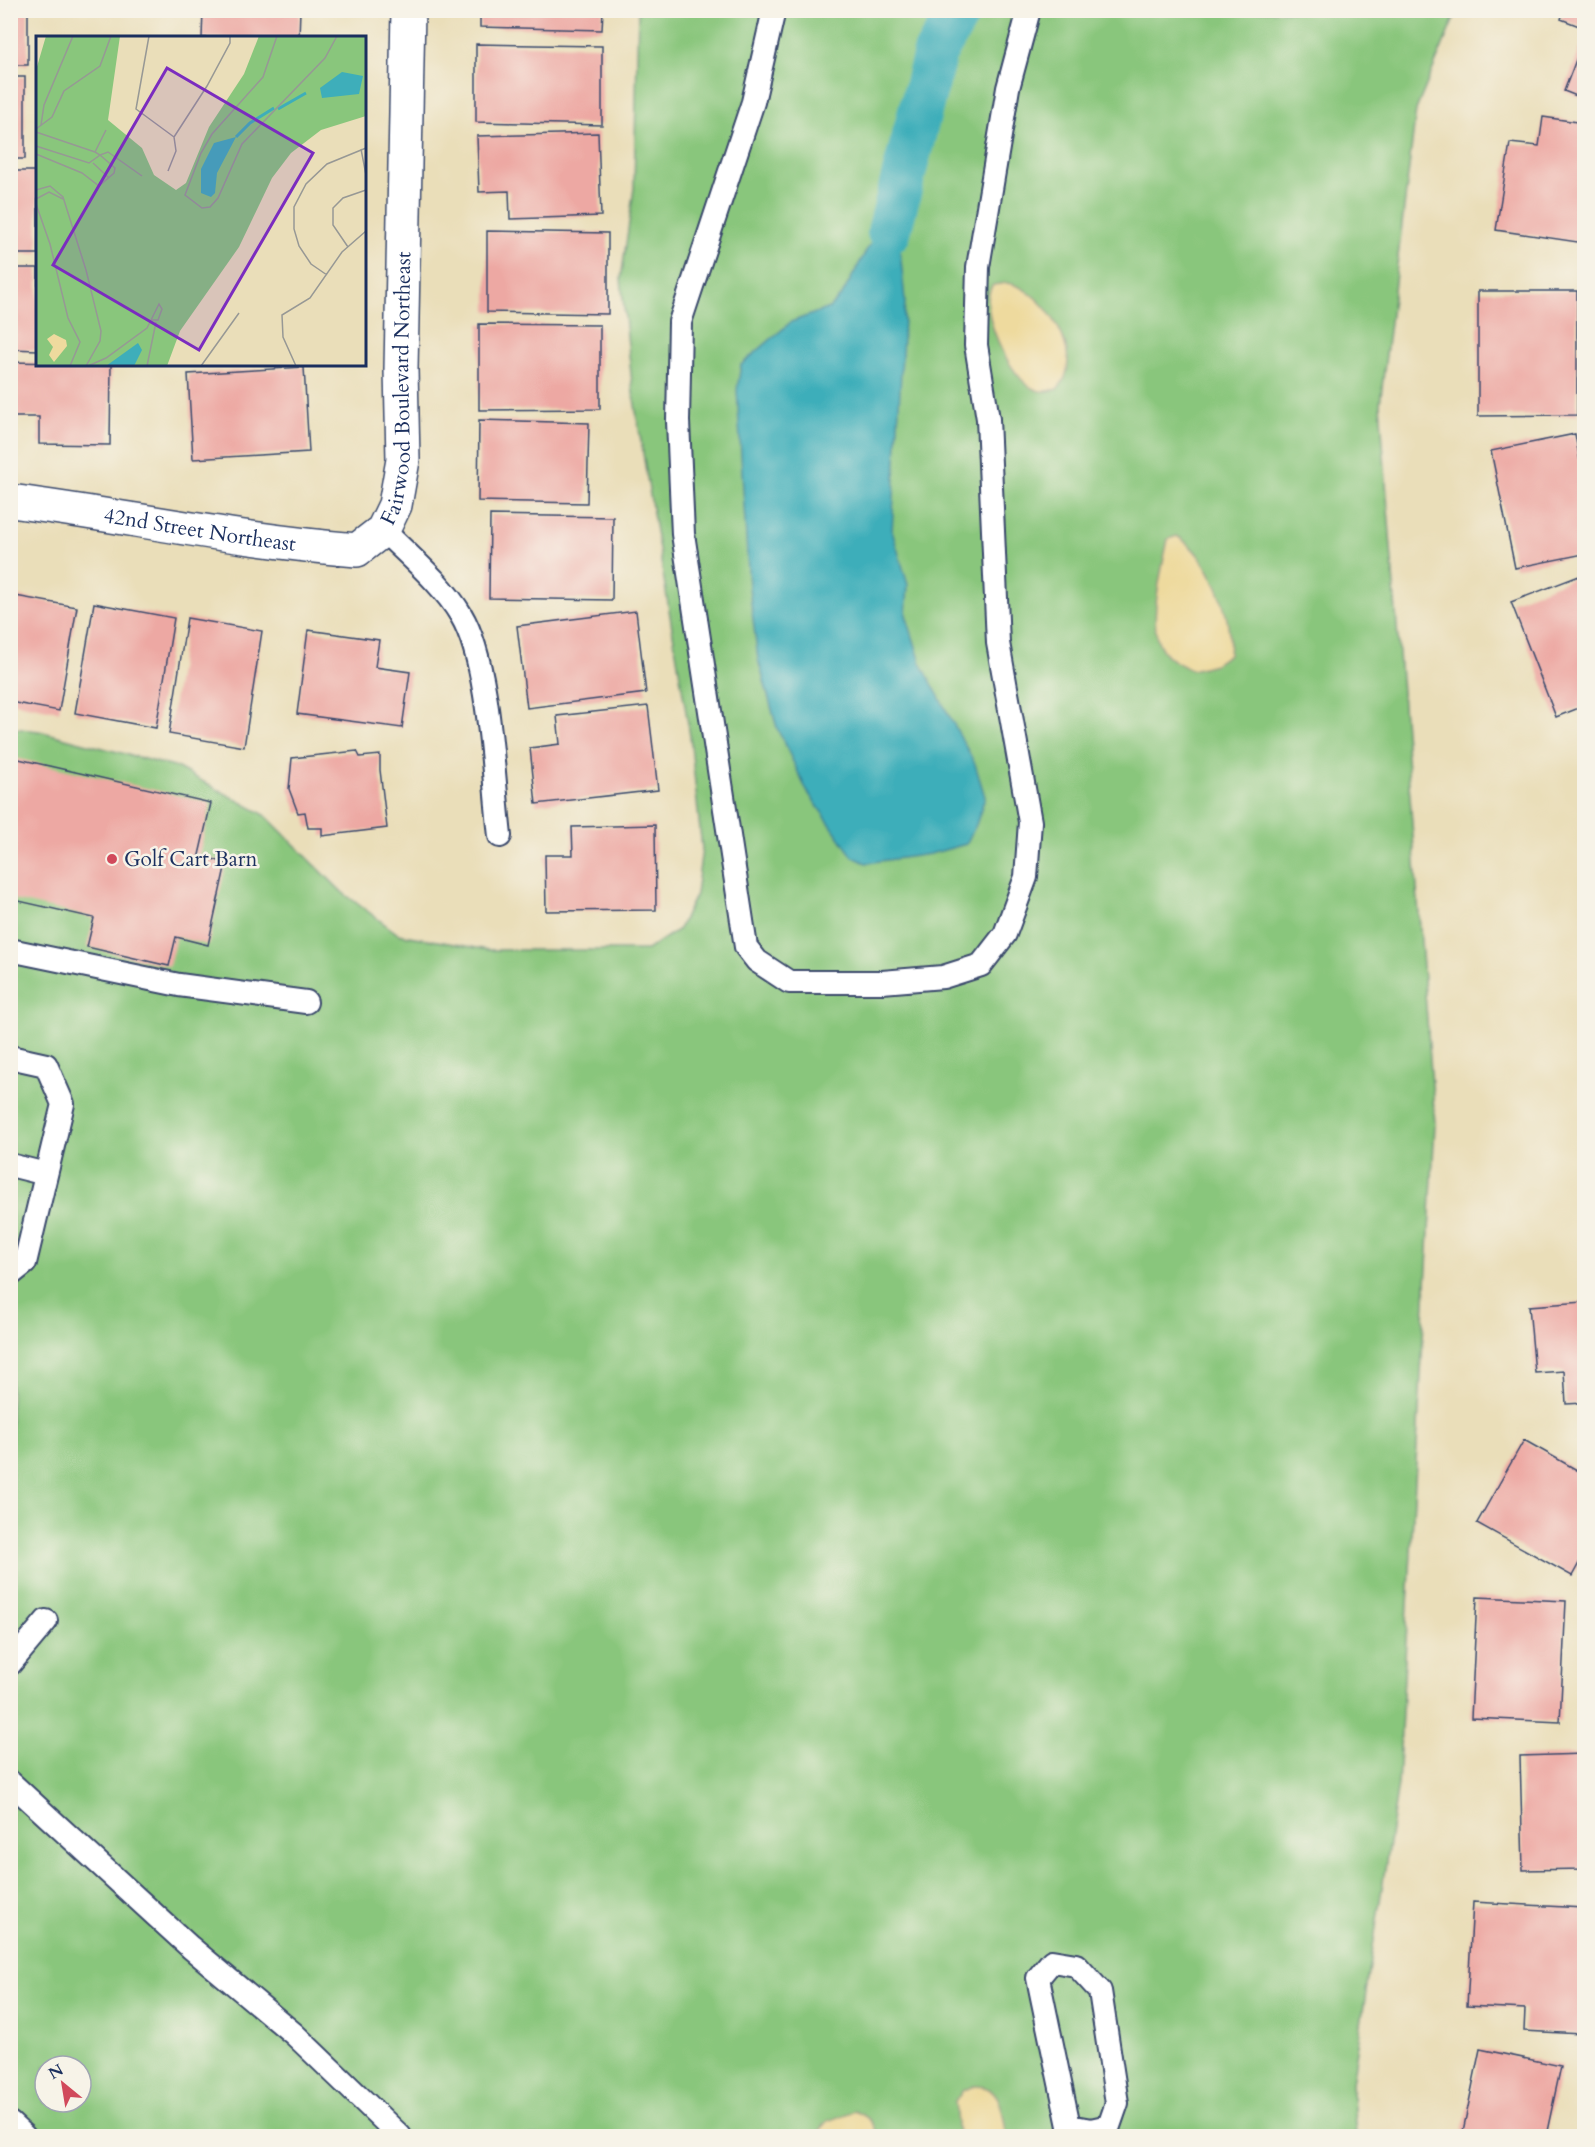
<svg xmlns="http://www.w3.org/2000/svg" width="1595" height="2147" viewBox="0 0 1595 2147" font-family="Cardo,serif">
	<style>
		.green { fill: #89c67c; stroke: #527a6d; stroke-width: 1.5; fill-rule: evenodd }
		.sand { fill: #eeda9e; stroke: #84847e; stroke-width: 1.5 }
		.water { fill: #3eaeba; stroke: #2c6e8c; stroke-width: 1.5 }
		.lines { fill: none; stroke-linecap: round; stroke-linejoin: round }
		.canal { stroke: #3eaeba; stroke-width: 44 }
		.building { fill: #eda8a3 }
		.lane-casing { stroke: #3a496c; stroke-width: 26 }
		.street-casing { stroke: #3a496c; stroke-width: 36 }
		.lane { stroke: #fff; stroke-width: 22 }
		.street { stroke: #fff; stroke-width: 33 }
		.poi-dot { fill: #d1495b; stroke: #f7f3e8; stroke-width: 2 }
		.labels { text-anchor: middle; stroke-width: 5; stroke-linejoin: round; paint-order: stroke }
		.street-label { font-size: 21px; fill: #1b2f5e; stroke: #f7f3e8 }
		.poi-label { font-size: 21px; fill: #1b2f5e; stroke: #f7f3e8; text-anchor: start }
		.inset-river { fill: none; stroke: #3eaeba; stroke-width: 3 }
		.inset-road { fill: none; stroke: #979895; stroke-width: 1.5 }
		.view { fill: #7b2cbf; fill-opacity: 0.15; stroke: #7b2cbf; stroke-width: 3 }
		.inset-edge { fill: none; stroke: #1b2f5e; stroke-width: 3 }
	</style>
	<rect width="100%" height="100%" fill="#f7f3e8"/>
	<filter id="ink" filterUnits="userSpaceOnUse"><feTurbulence type="fractalNoise" baseFrequency=".0167" numOctaves="2"/><feDisplacementMap in="SourceGraphic" scale="12" xChannelSelector="R" yChannelSelector="G"/><feConvolveMatrix kernelMatrix="1 2 1 2 8 2 1 2 1" color-interpolation-filters="sRGB"/></filter>
	<filter id="wash" filterUnits="userSpaceOnUse"><feTurbulence type="fractalNoise" baseFrequency=".008" numOctaves="4" result="noise"/><feDisplacementMap in="SourceGraphic" scale="24" xChannelSelector="R" yChannelSelector="G"/><feGaussianBlur stdDeviation="1.35" result="paint"/><feColorMatrix in="noise" values="0 0 0 0 0 0 0 0 0 0 0 0 0 0 0 0 0 1.4 0 .05"/><feComposite in="paint" operator="in"/></filter>
	<g filter="url(#wash)">
		<rect width="100%" height="100%" fill="#eadeb9"/>
		<path class="green" d="M638,11H1457L1416,110L1380,404L1435,1124L1398,1784L1352,2083L1356,2136H11V728L39,731L178,768L265,815L342,892L398,934L488,950H647L679,929L696,894L702,849L690,736L633,393L621,279L634,188ZM45,2066H81V2102H45Z"/>
		<path class="sand" d="M1007,283C1044,288 1089,359 1057,389C1049,391 1042,393 1034,389C1011,380 975,306 993,285Z
			M1177,536C1210,556 1234,616 1229,654L1215,664L1192,670C1181,665 1169,660 1162,649C1146,626 1163,565 1168,539Z
			M974,2086C1004,2084 1002,2115 1007,2136H958L955,2102L963,2090Z
			M855,2111C868,2117 875,2122 877,2136H815L828,2121Z"/>
		<path class="water" d="M889,232L899,240L905,301L892,531L908,585L906,615L921,663L975,764L985,797L976,825L966,844L930,854L866,863L853,857L807,791L777,728L758,659L749,587L737,390L741,365L791,322L829,308L842,295L869,246L878,237Z"/>
		<g class="lines">
			<path class="canal" d="M889,232L935,53L960,10"/>
		</g>
		<g id="blocks">
			<path class="building" d="M10,10H28V65H10Z
				M203,10H300L299,38H202Z
				M480,10H603L602,30L480,27Z
				M1564,10H1584V28L1561,19Z
				M1584,39V99L1564,91Z
				M476,44L602,46V125L476,122Z
				M10,77H25V159H10Z
				M1543,117L1584,123V243L1496,230L1510,143L1539,146Z
				M598,133L601,216L510,219L509,191L479,192L477,136Z
				M10,171H38V254H10Z
				M487,231L608,233V314L487,312Z
				M10,268H38V350L10,349Z
				M1478,291H1577V415L1478,416Z
				M479,324L600,325V409L479,410Z
				M10,362L111,364L110,445L39,444V417H10Z
				M304,367L309,452L193,459L188,374Z
				M479,420L589,423L587,503L478,501Z
				M1575,434L1584,484V554L1515,568L1491,451Z
				M490,515L613,517L612,600L489,598Z
				M1584,574V706L1556,717L1511,602Z
				M10,595L77,607L59,711L10,702Z
				M94,603L174,618L156,728L75,713Z
				M636,611L646,693L527,708L517,626Z
				M187,618L262,631L244,747L169,734Z
				M308,630L379,640L375,667L410,672L402,728L297,714Z
				M648,706L658,790L536,804L530,748L560,744L557,716Z
				M357,751L360,757L380,755V770L387,828L322,836V828H308L305,812L298,813L289,789L292,758Z
				M10,757L211,803L199,855L226,863L208,945L176,937L169,966L87,947L94,918L10,899Z
				M655,825L656,910L546,911L545,855H573L572,827Z
				M1584,1302V1403L1566,1404L1564,1371L1535,1373L1529,1306Z
				M1524,1440L1584,1474V1499L1580,1508L1584,1511V1554L1572,1576L1477,1523Z
				M1477,1597L1566,1601L1560,1722L1471,1718Z
				M1584,1754V1869L1523,1870L1520,1756Z
				M1473,1902L1584,1908L1581,2034L1524,2031L1525,2009L1467,2006Z
				M1480,2049L1561,2066L1546,2136H1462Z"/>
		</g>
	</g>
	<g filter="url(#ink)">
		<use href="#blocks" fill-opacity="0" stroke="#3a496c" stroke-width="1.5"/>
		<g class="lines">
			<g class="lane-casing">
				<path id="lane" d="M774,10L753,102L680,322L678,421L683,534L746,947L757,961L789,982H882L943,977L981,965L1005,934L1026,877L1030,822L998,643L988,419L976,345L978,267L1008,88L1029,10
					M383,530C409,556 442,583 461,615C490,663 493,777 500,836
					M10,950L179,985L306,1002
					M10,1057L46,1065L63,1104L25,1263L10,1275
					M10,1165L46,1174
					M10,1664L46,1621
					M10,1782L190,1947L294,2034L400,2136
					M10,2123L24,2136
					M1068,2136L1069,2126L1038,1978L1052,1961L1076,1965L1100,1991L1117,2103L1109,2126L1091,2130L1069,2126"/>
			</g>
			<g class="street-casing">
				<g id="street">
					<path id="s1" d="M10,501C126,516 241,541 357,550L383,530L395,505L403,460L401,369L408,10"/>
				</g>
			</g>
			<use href="#lane" class="lane"/>
			<use href="#street" class="street"/>
		</g>
	</g>
	<circle class="poi-dot" cx="112" cy="859" r="6"/>
	<g class="labels">
		<g class="street-label">
			<text dy="7" stroke="none"><textPath href="#s1" startOffset="528">Fairwood Boulevard Northeast</textPath></text>
			<text dy="7" stroke="none"><textPath href="#s1" startOffset="192">42nd Street Northeast</textPath></text>
		</g>
		<g class="poi-label">
			<text x="124" y="866">Golf Cart Barn</text>
		</g>
	</g>
	<g transform="translate(36 36)">
		<rect width="330" height="330" fill="#eadeb9"/>
		<path d="M10,0H84L72,84L106,112L118,139L140,154L150,147L173,91L208,38L223,0H330V80L285,94L255,117L236,142L203,211L144,295L131,330H0V34Z" fill="#89c67c"/>
		<path d="M18,298L30,304L31,310L18,326L13,319L17,311L11,303Z" fill="#eeda9e"/>
		<path d="M306,36L327,40L323,58L286,62L284,52ZM200,101L181,137L179,157L175,161L165,157V133L178,107ZM102,307L106,314L98,330H70Z" fill="#3eaeba"/>
		<path class="inset-river" d="M242,73L270,57M200,101L214,87L238,72"/>
		<path class="inset-road" d="M113,0L100,73L138,101M241,0L227,41L176,98L165,117L149,159L166,172L174,171L182,162L206,108L289,22L301,0M5,89L8,69L37,0M0,93L16,81L28,55L64,30L75,0M0,96L59,116M138,101L171,50L194,7V0M0,110L53,127L64,119L59,116M325,113L330,139M59,116L70,94M0,118L46,137L63,150L78,137L79,132L64,119L72,116L106,140M57,127L73,142M132,135L140,115L138,101M0,154L14,150L27,161L50,234L65,295L64,305L50,330M0,163L13,156L27,163M0,168L14,208L32,282L44,306L34,330M312,211L297,189V172L307,162L330,154M291,239L275,228L263,210L258,193V171L270,148L291,128L330,112M52,330L70,322L111,292L123,268L126,273L122,284H116M111,330L120,286M165,330L203,277M260,330L247,301L246,279L274,262L306,216L330,195"/>
		<path class="view" d="M131,32L277,117L163,314L17,229Z"/>
		<rect width="330" height="330" class="inset-edge"/>
	</g>
	<rect width="1595" height="2147" fill="none" stroke="#f7f3e8" stroke-width="36"/>
	<g transform="translate(63 2084) rotate(330)"><circle r="28" fill="#f7f3e8" stroke="#9fa5b1" stroke-width="1.5"/>
	<path d="M0-4.5L10 22L0 15L-10 22Z" fill="#d1495b"/>
	<text y="-9" font-size="16" font-weight="bold" text-anchor="middle" fill="#1b2f5e">N</text>
	</g>
</svg>
